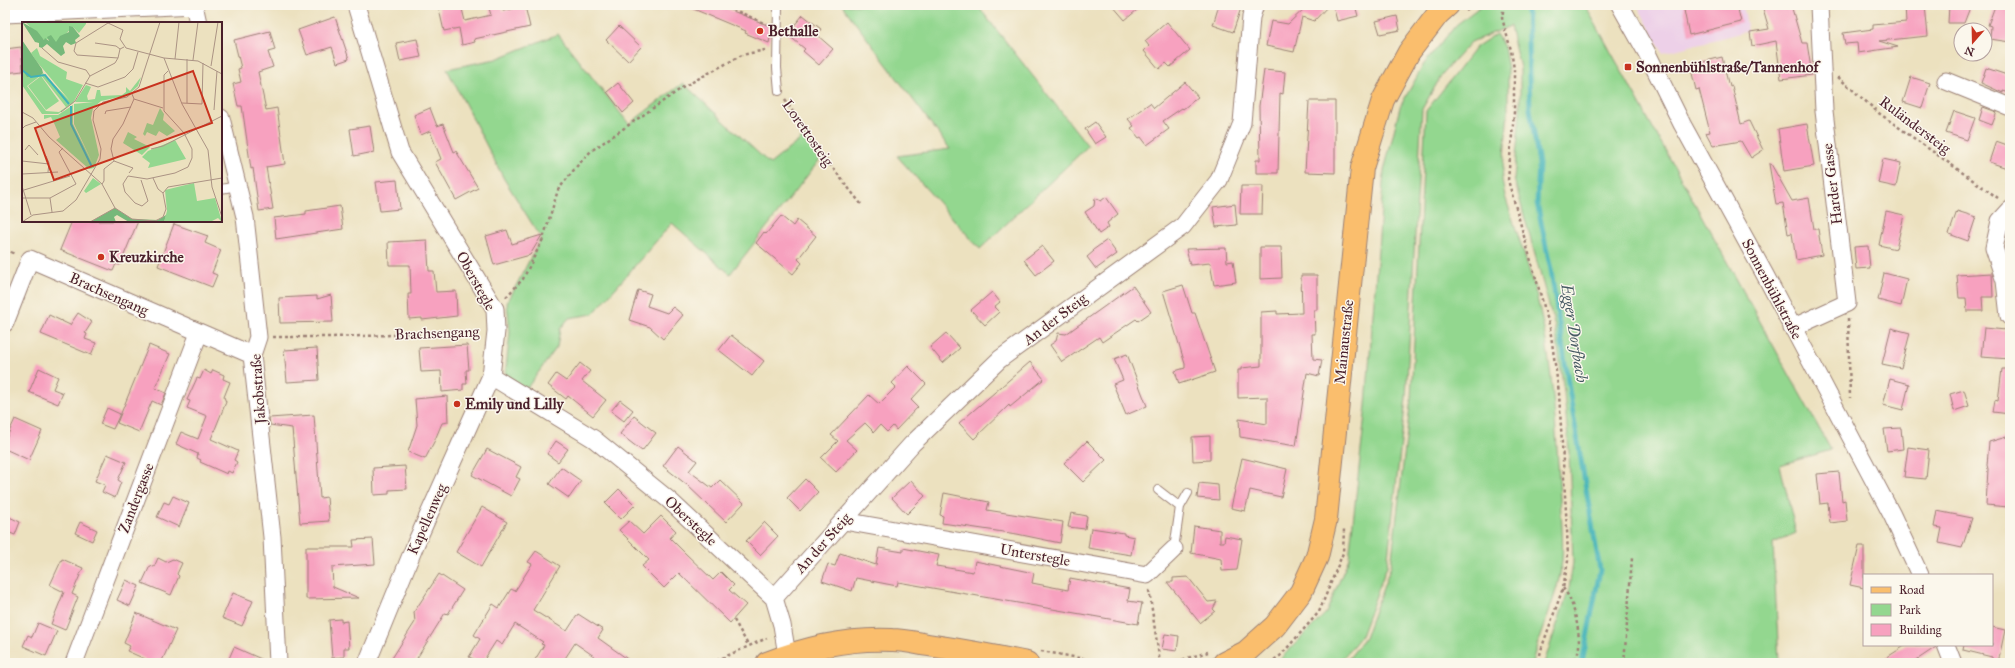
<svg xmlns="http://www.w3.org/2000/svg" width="2015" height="668" viewBox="0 0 2015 668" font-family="'IM FELL Great Primer',serif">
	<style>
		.built { fill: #edd0e8 }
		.green { fill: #93d78f; stroke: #6e7b5d }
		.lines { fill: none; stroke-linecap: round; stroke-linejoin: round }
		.stream { stroke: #41b2b8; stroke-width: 5 }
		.building { fill: #f7a1bf }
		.lane-casing { stroke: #9b8075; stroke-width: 10 }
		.street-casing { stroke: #9b8075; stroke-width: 19 }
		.primary-casing { stroke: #9b8075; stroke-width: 24 }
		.path { stroke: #9b8075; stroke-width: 2.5; stroke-dasharray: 3 3; stroke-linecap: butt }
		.lane { stroke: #fff; stroke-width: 8 }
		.street { stroke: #fff; stroke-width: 17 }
		.primary { stroke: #fabe6d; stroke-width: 22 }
		.poi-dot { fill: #c8321e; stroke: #fbf7ec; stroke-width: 1.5 }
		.labels { text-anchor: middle; stroke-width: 3; stroke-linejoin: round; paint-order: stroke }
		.poi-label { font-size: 15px; font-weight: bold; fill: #4a1f2b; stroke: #fbf7ec; text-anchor: start }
		.street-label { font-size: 15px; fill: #4a1f2b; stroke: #fbf7ec }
		.water-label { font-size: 16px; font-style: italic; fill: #465a63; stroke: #fbf7ec }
		.inset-river { fill: none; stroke: #41b2b8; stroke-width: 2 }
		.inset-road { fill: none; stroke: #ab9384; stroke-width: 1 }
		.view { fill: #c8321e; fill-opacity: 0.15; stroke: #c8321e; stroke-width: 2 }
		.inset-edge { fill: none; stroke: #4a1f2b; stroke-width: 2 }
	</style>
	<rect width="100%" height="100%" fill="#fbf7ec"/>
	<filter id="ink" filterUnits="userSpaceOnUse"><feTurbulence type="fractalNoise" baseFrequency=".025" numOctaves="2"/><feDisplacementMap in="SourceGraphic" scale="8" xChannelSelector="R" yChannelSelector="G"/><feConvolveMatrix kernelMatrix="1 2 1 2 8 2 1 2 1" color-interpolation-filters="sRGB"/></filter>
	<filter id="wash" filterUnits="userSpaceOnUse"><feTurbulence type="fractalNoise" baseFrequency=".012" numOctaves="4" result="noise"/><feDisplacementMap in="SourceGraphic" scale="16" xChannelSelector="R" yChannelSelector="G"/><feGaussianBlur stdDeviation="0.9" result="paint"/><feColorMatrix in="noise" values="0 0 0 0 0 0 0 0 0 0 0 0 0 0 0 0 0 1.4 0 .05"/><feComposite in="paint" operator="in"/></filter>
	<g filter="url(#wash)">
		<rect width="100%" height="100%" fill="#ece1bf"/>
		<path class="built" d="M1637,5H1743L1748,31L1663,53Z"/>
		<path class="green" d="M842,5H977L1088,146L980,249L897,156L950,149Z
			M1482,5H1585L1831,450L1780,465L1796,533L1773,543L1779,663H1544L1569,589L1573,562L1569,451L1564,392L1555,327L1514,179L1520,113V68L1510,26L1471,42L1443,73L1422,109L1406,398L1387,566L1361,636L1339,663H1276L1326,613L1349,558L1366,405L1384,171L1400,107L1424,64L1456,25Z
			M558,34L629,124L683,83L770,164L806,135L822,157L730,274L672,223L593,314L569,318L560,329L557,347L524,392L505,377L510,332L507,303L541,238L504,179L447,69L496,59Z
			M1496,34L1504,47L1508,69V112L1502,180L1505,196C1519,240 1536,284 1544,330C1553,379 1556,430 1559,480C1560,507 1564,535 1562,562C1558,597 1540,629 1532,663H1345L1365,638L1391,566L1411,398L1426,111L1476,47Z"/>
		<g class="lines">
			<path class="stream" d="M1527,5L1530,109L1539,164L1537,203L1551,270L1571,402L1600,570L1582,663"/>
		</g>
		<g id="blocks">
			<path class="building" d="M438,5H461L465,21L491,15L488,5H502L503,11L525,6L530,27L474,39L475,42L462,45L459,28L444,31Z
				M684,5H718L772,27L769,43L745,33L746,31Z
				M1112,5H1143L1125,20Z
				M1219,5H1242L1233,32L1213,25Z
				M1308,5H1329L1314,21L1302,17L1294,52L1266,46L1271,21L1288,24Z
				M1333,5H1355L1358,16L1337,21Z
				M1683,5H1737L1741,22L1689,35Z
				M1762,5H1791L1802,43H1807L1812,75L1781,79L1776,41L1752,46L1750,32L1769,29Z
				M1905,5H1925L1928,36L1879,41L1898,47L1858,53L1857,43L1845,44L1843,33L1873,29V25L1906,22Z
				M1949,5H1971L1964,23H1948Z
				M1995,6L2010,7V42L1990,39L1991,26L1988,25Z
				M803,15L821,29L817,35L833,49L819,65L803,51L805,49L787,34Z
				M1397,16L1400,30L1380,34L1376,21Z
				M335,17L349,59L337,63L332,47L307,55L298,30Z
				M1167,22L1190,50L1170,67L1166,63L1159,69L1144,51L1149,46L1145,41Z
				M619,26L641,47L628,61L606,40Z
				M270,31L275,50L268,52L273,67L258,72L266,110L277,108L285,164L266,167L273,209L259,211L253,168L251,169L242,106H238L233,84L241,82L238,69L241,68L234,40Z
				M417,39L421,57L400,61L396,43Z
				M21,47L23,71L5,73V49Z
				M1722,57L1728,83L1729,82L1730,87L1732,86L1741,124L1749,121L1763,150L1751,158L1741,141L1713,146L1706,133L1710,132L1699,89L1696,90L1690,65Z
				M1986,68L2010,76V93L2003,91V93L1981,83Z
				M1264,70L1285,72L1283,94L1280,93L1278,173H1256V160H1260L1259,106Z
				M1911,77L1930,83L1922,108L1903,102Z
				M1185,82L1198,97L1183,109L1182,108L1163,121L1169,129L1147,145L1141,137L1139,138L1131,128L1134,126L1128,119L1150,103L1154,108Z
				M618,83L634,103L623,113L607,92Z
				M1309,101H1335V173L1305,172Z
				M1983,107L1997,112L1992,125L1979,120Z
				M430,108L437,126L443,124L454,152L456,151L478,188L456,200L435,162L441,159L430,131L421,135L414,115Z
				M1954,111L1975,118L1967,140L1946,133Z
				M1095,122L1106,137L1095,144L1085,129Z
				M1807,124L1814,166L1784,171L1778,129Z
				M370,126L374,152L354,156L350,129Z
				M1996,141L2010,146V169L1989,162Z
				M1883,159L1901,163L1896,187L1878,183Z
				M1769,164H1771L1792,201L1809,198L1814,229H1818L1822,255L1796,260L1792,233L1788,234L1783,203L1776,204Z
				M397,180L400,209L380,211L376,182Z
				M1241,186H1263L1262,214H1240Z
				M1106,197L1118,214L1107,223L1109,227L1099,234L1085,212L1094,206L1095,198L1101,201Z
				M1235,204L1237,225L1216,227L1213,207Z
				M340,206L343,229L276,239L274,218L306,214V211Z
				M1886,211L1904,215L1896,249L1879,245Z
				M1957,211L1976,217L1968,241L1949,234Z
				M781,216L793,226L797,220L816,236L798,259L802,263L793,274L756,243L764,232L766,234Z
				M72,221H138L120,265L116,264L113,271L60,250Z
				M174,224L208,236L205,243L221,250L212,273L217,275L212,287L158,266Z
				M507,230L512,244L542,235L530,255L494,265L486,236Z
				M427,240L429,271H434L436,292L456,291L457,316L422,320V318L409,319L408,294H411L410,265H389L388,242Z
				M1107,240L1117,254L1096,269L1087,257L1094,251L1093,250Z
				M1042,246L1054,261L1036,275L1024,260Z
				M1868,246L1870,268L1856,269L1854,247Z
				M1260,247H1281L1282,278L1260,279Z
				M1226,248L1227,262L1233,261L1236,282L1214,285L1210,263L1190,265L1186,249Z
				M1884,273L1907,279L1901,306L1878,300Z
				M1992,273L1993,297H1982L1983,311H1967L1966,298H1959L1957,275Z
				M1301,275H1317V310H1314L1315,334H1312L1313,359L1322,360L1319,376L1307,373L1296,446L1240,437L1239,419L1267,424V397L1238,398V370H1241V368L1261,366V312L1277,311V314L1302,313Z
				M1183,285L1192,313H1195L1215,372L1179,384L1175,371L1185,368V364L1163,291Z
				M1133,286L1151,312L1138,321L1136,319L1102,342L1099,337L1062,362L1050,345L1056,341L1058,333L1066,334Z
				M638,290L651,294L647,306L667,313L673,307L683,315L663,339L650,327L629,320Z
				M992,292L1000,302L994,307L999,312L985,325L971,310Z
				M331,295L333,322L280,323L279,298L317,296V299Z
				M78,313L92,322L85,333L87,334L85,339L96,343L91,355L41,334L49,315L70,325Z
				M1891,328L1910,333L1901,368L1882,364Z
				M1984,328L2006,330V335H2010V359L1981,357Z
				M946,333L960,348L943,363L930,347Z
				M731,335L764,361L752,376L719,350Z
				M149,345L170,354L155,388L166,393L161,405L152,401L139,432L117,423Z
				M467,345L469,370H466L467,384H463V390L442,392L441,371L421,372L419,348Z
				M317,348L319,380L287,382L284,350Z
				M1127,354L1147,406L1126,415L1113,384L1123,380L1114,359Z
				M1030,362L1044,379L1010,407L1009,405L974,439L959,423Z
				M580,363L590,371L582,381L606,400L593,416L568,396L566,399L548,385L556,374L566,381Z
				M908,366L926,384L911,400L918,407L896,430L893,426L887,432L880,425L874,432L865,423L846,440L857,450L836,472L821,458L838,441L831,435L869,395L879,404L896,387L892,383Z
				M39,368L58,377L53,389L63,393L58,404L29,392Z
				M2002,369H2010V414L1993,412L1995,400L1998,401Z
				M204,370L211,374L213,370L224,375L223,379L230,382L224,397L226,402L211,439L238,451L234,460L237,462L232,473L228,471L227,474L200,462L201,460L197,458L198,454L176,444L181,432L198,439L207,416L187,408L190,401L187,400L197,378L200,379Z
				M1890,379L1909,384L1903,410L1883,405Z
				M1964,390L1969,406L1954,411L1950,394Z
				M447,396L448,422L442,423L434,442L425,459L408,452L417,425L415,399Z
				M620,400L633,410L624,421L611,411Z
				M107,408L120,414L113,429L100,424Z
				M314,415L320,498L327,497L329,521L300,523L292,428L270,425L269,418Z
				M634,416L656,433L642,451L620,434Z
				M15,419L42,431L29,460L5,449V441Z
				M1901,428L1903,449L1887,451L1884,429Z
				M1210,436V460L1193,461L1192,437Z
				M2010,436L2008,507L1986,505L1988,469L1987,465L1989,442Z
				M556,441L568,449L558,462L547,454Z
				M1087,441L1106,460L1083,482L1064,463Z
				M678,446L697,461L689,471L712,488L720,480L744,503L726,522L687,485L663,466Z
				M1908,447L1929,450L1926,479L1904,477Z
				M487,449L521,467L516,477L520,479L511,496L472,475Z
				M107,454L126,462L118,480L121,482L115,498L102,492L105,485L95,481Z
				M1242,458L1287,469L1281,497L1250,490L1245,511L1231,508Z
				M405,466L407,489L389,490V494L374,495L373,468Z
				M561,467L581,481L569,498L549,484Z
				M1839,472L1842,501L1845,500L1847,521L1830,523L1828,503L1820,504L1817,474Z
				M805,479L818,492L800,511L787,498Z
				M911,480L925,496L907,514L892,498Z
				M1199,483L1218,485L1219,500L1197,498Z
				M619,489L635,505L621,519L605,503Z
				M944,493L989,502L987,510L1063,522L1060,543L1017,534L942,523L943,516L940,515Z
				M173,496L189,503L179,527L157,517L164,502L169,504Z
				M482,507L507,522L481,567L456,552Z
				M1937,511L1972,518L1962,548L1939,543L1942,528L1934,527Z
				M1071,513L1087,516L1085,529L1068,527Z
				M5,515L20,522L15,535L5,531Z
				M661,516L676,531L670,538L685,553L713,580L721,572L734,585L729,590L746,605L730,623L679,573L664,588L642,566L649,560L619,530L629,521L643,534Z
				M80,522L97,530L92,541L75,533Z
				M764,522L778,536L760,555L746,541Z
				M1194,526L1220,530V542H1224L1225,536L1242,539L1237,570L1222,571L1221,559L1191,553Z
				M1091,528L1124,533V535L1134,537L1131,555L1088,548Z
				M373,539L375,564L332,567L333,587L359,598L306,599V547H354L353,540Z
				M1859,546H1864V588L1850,585Z
				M879,548L903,552V548L939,555L936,566L973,572L975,561L1034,573L1032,583L1068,590L1070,578L1130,589L1128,601L1142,603L1138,624L898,582L897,586L856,578L852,591L822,581L828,564L835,566L840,553L876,565Z
				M536,551L560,566L533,610L567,631L578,614L603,630L598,638L633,663H604L575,643L562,663H533L544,645L541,644L543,642L515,624L502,645L496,641L482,663L469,657L480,639L474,635L493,604L499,608L511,589L515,591L532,564L528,562Z
				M158,558L166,562L173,559L182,563L177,574L179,576L171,595L142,583L150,566L154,567Z
				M62,559L83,568L72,594L78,597L65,630L51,624L64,592L50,585Z
				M439,574L463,590L448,614L445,613L414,663H389L415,622L414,612Z
				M1188,577L1208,602L1217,601L1213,609L1215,611L1200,623L1167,582H1173V578Z
				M126,580L139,586L130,606L117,600Z
				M233,593L253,601L242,626L222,618Z
				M136,613L176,630L161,663H143L145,659L127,651L130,646L124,643Z
				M341,619V622L347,621L349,648H344V657L332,658L329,620Z
				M38,623L57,631L46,656L23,646L28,635L32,637Z
				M1992,627L2005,630L1998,663H1992V657L1963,650L1964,645H1992Z
				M1165,634L1179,636L1177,651L1162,649Z
				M1906,645H1936V647L1912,663H1878Z
				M234,647L268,662V663H227Z"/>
		</g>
	</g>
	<g filter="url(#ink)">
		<use href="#blocks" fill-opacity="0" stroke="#9b8075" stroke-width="1"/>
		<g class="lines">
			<g class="lane-casing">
				<path id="lane" d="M778,5L777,68L779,91
					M221,189L237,186
					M1158,490L1180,507
					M1174,549L1180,507L1188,493"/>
			</g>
			<g class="street-casing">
				<path id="street" d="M194,5L198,23
					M356,5L400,152L495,309L496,331L491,376L416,543L367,663
					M1620,5L1647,53L1682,124L1764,273L1892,515L1920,575
					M5,14L195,5
					M1946,81L2010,107
					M221,118L245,217L258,337L252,355L272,537L278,663
					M2009,316L2005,281L1994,248L2000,221L2010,210
					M5,323L30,259L252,355
					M1792,328L1847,303L1824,111L1819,5
					M491,376L594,439L669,500L774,598L782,625L787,655
					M844,521L1147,575L1174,549
					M774,598L912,444L1000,359L1183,226L1219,180L1242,123L1251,17L1255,5
					M1946,645L1953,663
					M74,663L199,333"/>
			</g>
			<g class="primary-casing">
				<path id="primary" d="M767,663C805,648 850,638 892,640C904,640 916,643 928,645C962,650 994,656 1027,663
					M1224,663L1246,652L1275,626L1301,592L1317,557L1326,519L1362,168L1383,100L1409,52L1438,14L1448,5"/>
			</g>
			<path class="path" d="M728,5L739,12L766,24
				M1504,5L1502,18L1511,50L1514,69V112L1508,180L1550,328L1559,393L1567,529L1568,561L1563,588L1542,647L1538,663
				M1466,11L1474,5
				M1838,77L1880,114L1998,198
				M785,100L821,153L861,204
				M5,250L16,254
				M506,297L523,279L543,239L558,190L577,166L591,151L685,86L742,55L765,50
				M1848,319L1850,398
				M273,337H332L480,332
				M1563,588C1574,601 1579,628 1579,645C1579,651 1576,658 1574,663
				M1149,590L1160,663
				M734,620L748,645
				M1041,651L1101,662L1117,663
				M868,661H903
				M711,663L767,638
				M1171,663L1208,652
				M1269,663L1280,656L1319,612L1343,553L1344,529
				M1624,663L1632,558"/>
			<use href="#lane" class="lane"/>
			<use href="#street" class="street"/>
			<use href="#primary" class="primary"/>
		</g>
	</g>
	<g class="poi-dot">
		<circle cx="760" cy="31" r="4"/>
		<rect x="1624" y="63" width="8" height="8" rx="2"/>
		<circle cx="101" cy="257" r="4"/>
		<circle cx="457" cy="404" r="4"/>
	</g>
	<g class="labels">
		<g class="poi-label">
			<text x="768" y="36">Bethalle</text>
			<text x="1636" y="72">Sonnenbühlstraße/Tannenhof</text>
			<text x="109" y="262">Kreuzkirche</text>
			<text x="465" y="409">Emily und Lilly</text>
		</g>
		<g class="street-label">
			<text transform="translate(1915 125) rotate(37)" y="5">Ruländersteig</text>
			<text transform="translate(808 133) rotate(55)" y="5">Lorettosteig</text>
			<text transform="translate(1832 184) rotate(-97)" y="5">Harder Gasse</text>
			<text transform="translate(476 281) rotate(61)" y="5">Oberstegle</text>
			<text transform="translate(1772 289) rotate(62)" y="5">Sonnenbühlstraße</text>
			<text transform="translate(109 294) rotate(24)" y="5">Brachsengang</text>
			<text transform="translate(1055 319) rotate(-37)" y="5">An der Steig</text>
			<text transform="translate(437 333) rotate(-2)" y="5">Brachsengang</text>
			<text transform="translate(1344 342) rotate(-84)" y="5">Mainaustraße</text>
			<text transform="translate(258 389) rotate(-94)" y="5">Jakobstraße</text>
			<text transform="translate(136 498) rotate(-69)" y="5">Zandergasse</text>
			<text transform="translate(427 519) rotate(-66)" y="5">Kapellenweg</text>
			<text transform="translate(691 521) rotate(43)" y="5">Oberstegle</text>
			<text transform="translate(823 543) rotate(-48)" y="5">An der Steig</text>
			<text transform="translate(1035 555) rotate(10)" y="5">Unterstegle</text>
		</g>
		<g class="water-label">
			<text transform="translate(1575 333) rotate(81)" y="6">Egger Dorfbach</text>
		</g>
	</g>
	<g transform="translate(22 22)">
		<rect width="200" height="200" fill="#ece1bf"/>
		<path d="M3,0H64V2L57,11L51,5L34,21L27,17L22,18ZM15,26L18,34L45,50L44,57L61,63L51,81L36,92H20L0,63V47L11,55L18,54L5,64L24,89L37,90L44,85L19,53L21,51L48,79L15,40L9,31ZM19,54L37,79L24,88L6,64ZM119,55L116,64L106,73L79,79L71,86L69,96L77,133L72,146L67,147L34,118L38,115L32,101L29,95L22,97V93H36L51,83V102L71,142L52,102V82L71,80H53L64,63L69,65L65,74L66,78L73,77L75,68H78L79,74L100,73L104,70V65L108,69ZM138,86L142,92L141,98L153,109L145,114L137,109L134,114L125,110L123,114L121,112L125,101L131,103ZM106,110L115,115L112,117L128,125L120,133L101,121ZM153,118L164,137L126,146L128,141L120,135L126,129ZM71,156L79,162L64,171L62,169ZM172,161L175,179L193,176L200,200L196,196L188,200H142L145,189L143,168Z" fill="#93d78f"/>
		<path d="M0,0L15,9L22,18L23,16L27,19L25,15L29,13L34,20L38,14L47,10V4L51,5L58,14L53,18L54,21L49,23L44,20L41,24L43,31L39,34L25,22L20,26L17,25V21L13,20ZM0,18L20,47L21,51L18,54L5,55L0,47ZM93,186L110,197L136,198L144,193L142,200H107L95,193L92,195L94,200H68Z" fill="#76b87a"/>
		<path class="inset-river" d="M0,48L9,55L23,53L47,82M49,84V102L70,145"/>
		<path class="inset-road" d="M73,21L94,24L98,27M102,25L98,27L96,36L55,33L52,29L54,21L86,1L101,8L98,17L104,26L142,36L176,39L200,52M20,26L36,40L64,48L68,54M142,36L160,82L186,128L190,165L200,195M153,37L157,0M171,38L176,0M189,44L196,0M63,61L76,65L103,55L111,47L116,30M110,72L112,77L141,86M160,81L180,82L181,41M165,81V37M192,88L195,49M0,90L11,96L27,115L80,162L93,186L110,197L133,199L141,195L144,187L141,171L146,165L200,156M39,90L53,79L68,54L93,41L96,36M83,92L84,89L109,85M0,107L3,104L14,100M200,109V122M129,127L141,124L200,94M3,128L7,123L16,133M24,134L27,141L26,150M0,139L27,142M92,139L89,127L91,117L101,102L112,77M0,152L36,150M131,156L136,167L141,171M119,158L126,179L120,184L113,181L103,170L101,162L106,154L125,157L153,151L166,145L170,136V127L162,111L142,89V53L146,49M80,162L82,159V147L92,139L111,146L107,151M0,164L9,193M2,168L48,154M0,176H28L54,162L37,130L41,126M28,176L30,190M0,200L11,193L41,189L54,178L78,137L79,127L71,98L72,89L81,80L105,75L117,65L138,0M68,200L93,186"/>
		<path class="view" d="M171,49L190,101L32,158L13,106Z"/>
		<rect width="200" height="200" class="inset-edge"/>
	</g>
	<rect width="2015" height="668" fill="none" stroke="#fbf7ec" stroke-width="20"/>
	<rect x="1863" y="574" width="130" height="72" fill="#fbf7ec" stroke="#b4a19f"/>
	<rect x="1871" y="587" width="20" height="6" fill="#fabe6d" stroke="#b4a19f"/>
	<text x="1899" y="594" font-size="12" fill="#4a1f2b">Road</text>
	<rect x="1871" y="604" width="20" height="12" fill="#93d78f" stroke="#b4a19f"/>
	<text x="1899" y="614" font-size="12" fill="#4a1f2b">Park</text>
	<rect x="1871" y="624" width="20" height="12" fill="#f7a1bf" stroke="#b4a19f"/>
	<text x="1899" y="634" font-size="12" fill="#4a1f2b">Building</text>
	<g transform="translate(1973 42) rotate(200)"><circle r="19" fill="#fbf7ec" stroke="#b4a19f"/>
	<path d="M0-3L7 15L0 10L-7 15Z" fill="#c8321e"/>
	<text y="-6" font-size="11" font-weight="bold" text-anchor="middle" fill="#4a1f2b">N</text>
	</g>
</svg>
